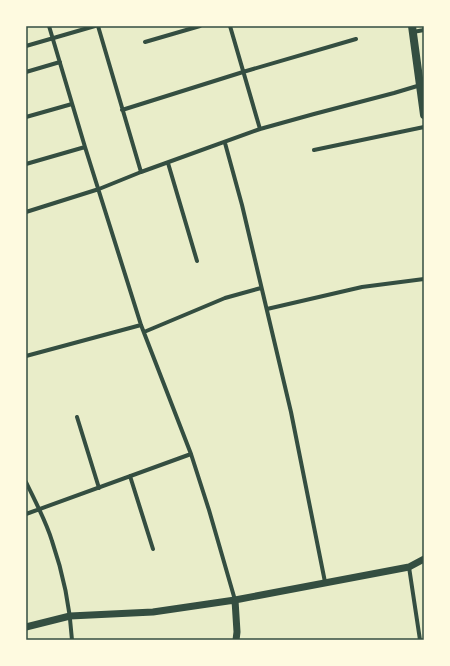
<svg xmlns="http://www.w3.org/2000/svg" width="450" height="666" viewBox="0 0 450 666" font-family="'Open Sans',sans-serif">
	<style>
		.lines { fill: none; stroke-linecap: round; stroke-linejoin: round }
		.minor { stroke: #344e41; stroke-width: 4 }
		.tertiary { stroke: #344e41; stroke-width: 7 }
		.secondary { stroke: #344e41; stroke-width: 8 }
		.neatline { fill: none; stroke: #344e41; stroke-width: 1.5 }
	</style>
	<rect width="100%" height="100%" fill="#e9edc9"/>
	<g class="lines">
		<path class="minor" d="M49,26L85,147L141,325L191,454L209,510L235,600
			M98,26L141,172
			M230,26L260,129
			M413,32L424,30
			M145,42L200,26
			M26,46L95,26
			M26,72L60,62
			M122,110L243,72L356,39
			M26,117L72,104
			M225,143L242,205L291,412L325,582
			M314,150L424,127
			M168,163L197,261
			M26,164L85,147
			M26,212L99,189L141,172L260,129L314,114L394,93L424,84
			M267,309L362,287L424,279
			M144,332L225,298L261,288
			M26,356L141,325
			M77,417L99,488
			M130,476L153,549
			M26,482C35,501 46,521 52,541C63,573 70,607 72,640
			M26,514L191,454
			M409,567L420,640"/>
		<path class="tertiary" d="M235,600L237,632L236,640
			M26,627L70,616L153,612L235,600L409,567L424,559"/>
		<path class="secondary" d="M412,26L424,115"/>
	</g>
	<rect width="450" height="666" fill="none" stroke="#fefae0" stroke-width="54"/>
	<rect x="27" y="27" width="396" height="612" class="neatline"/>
</svg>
